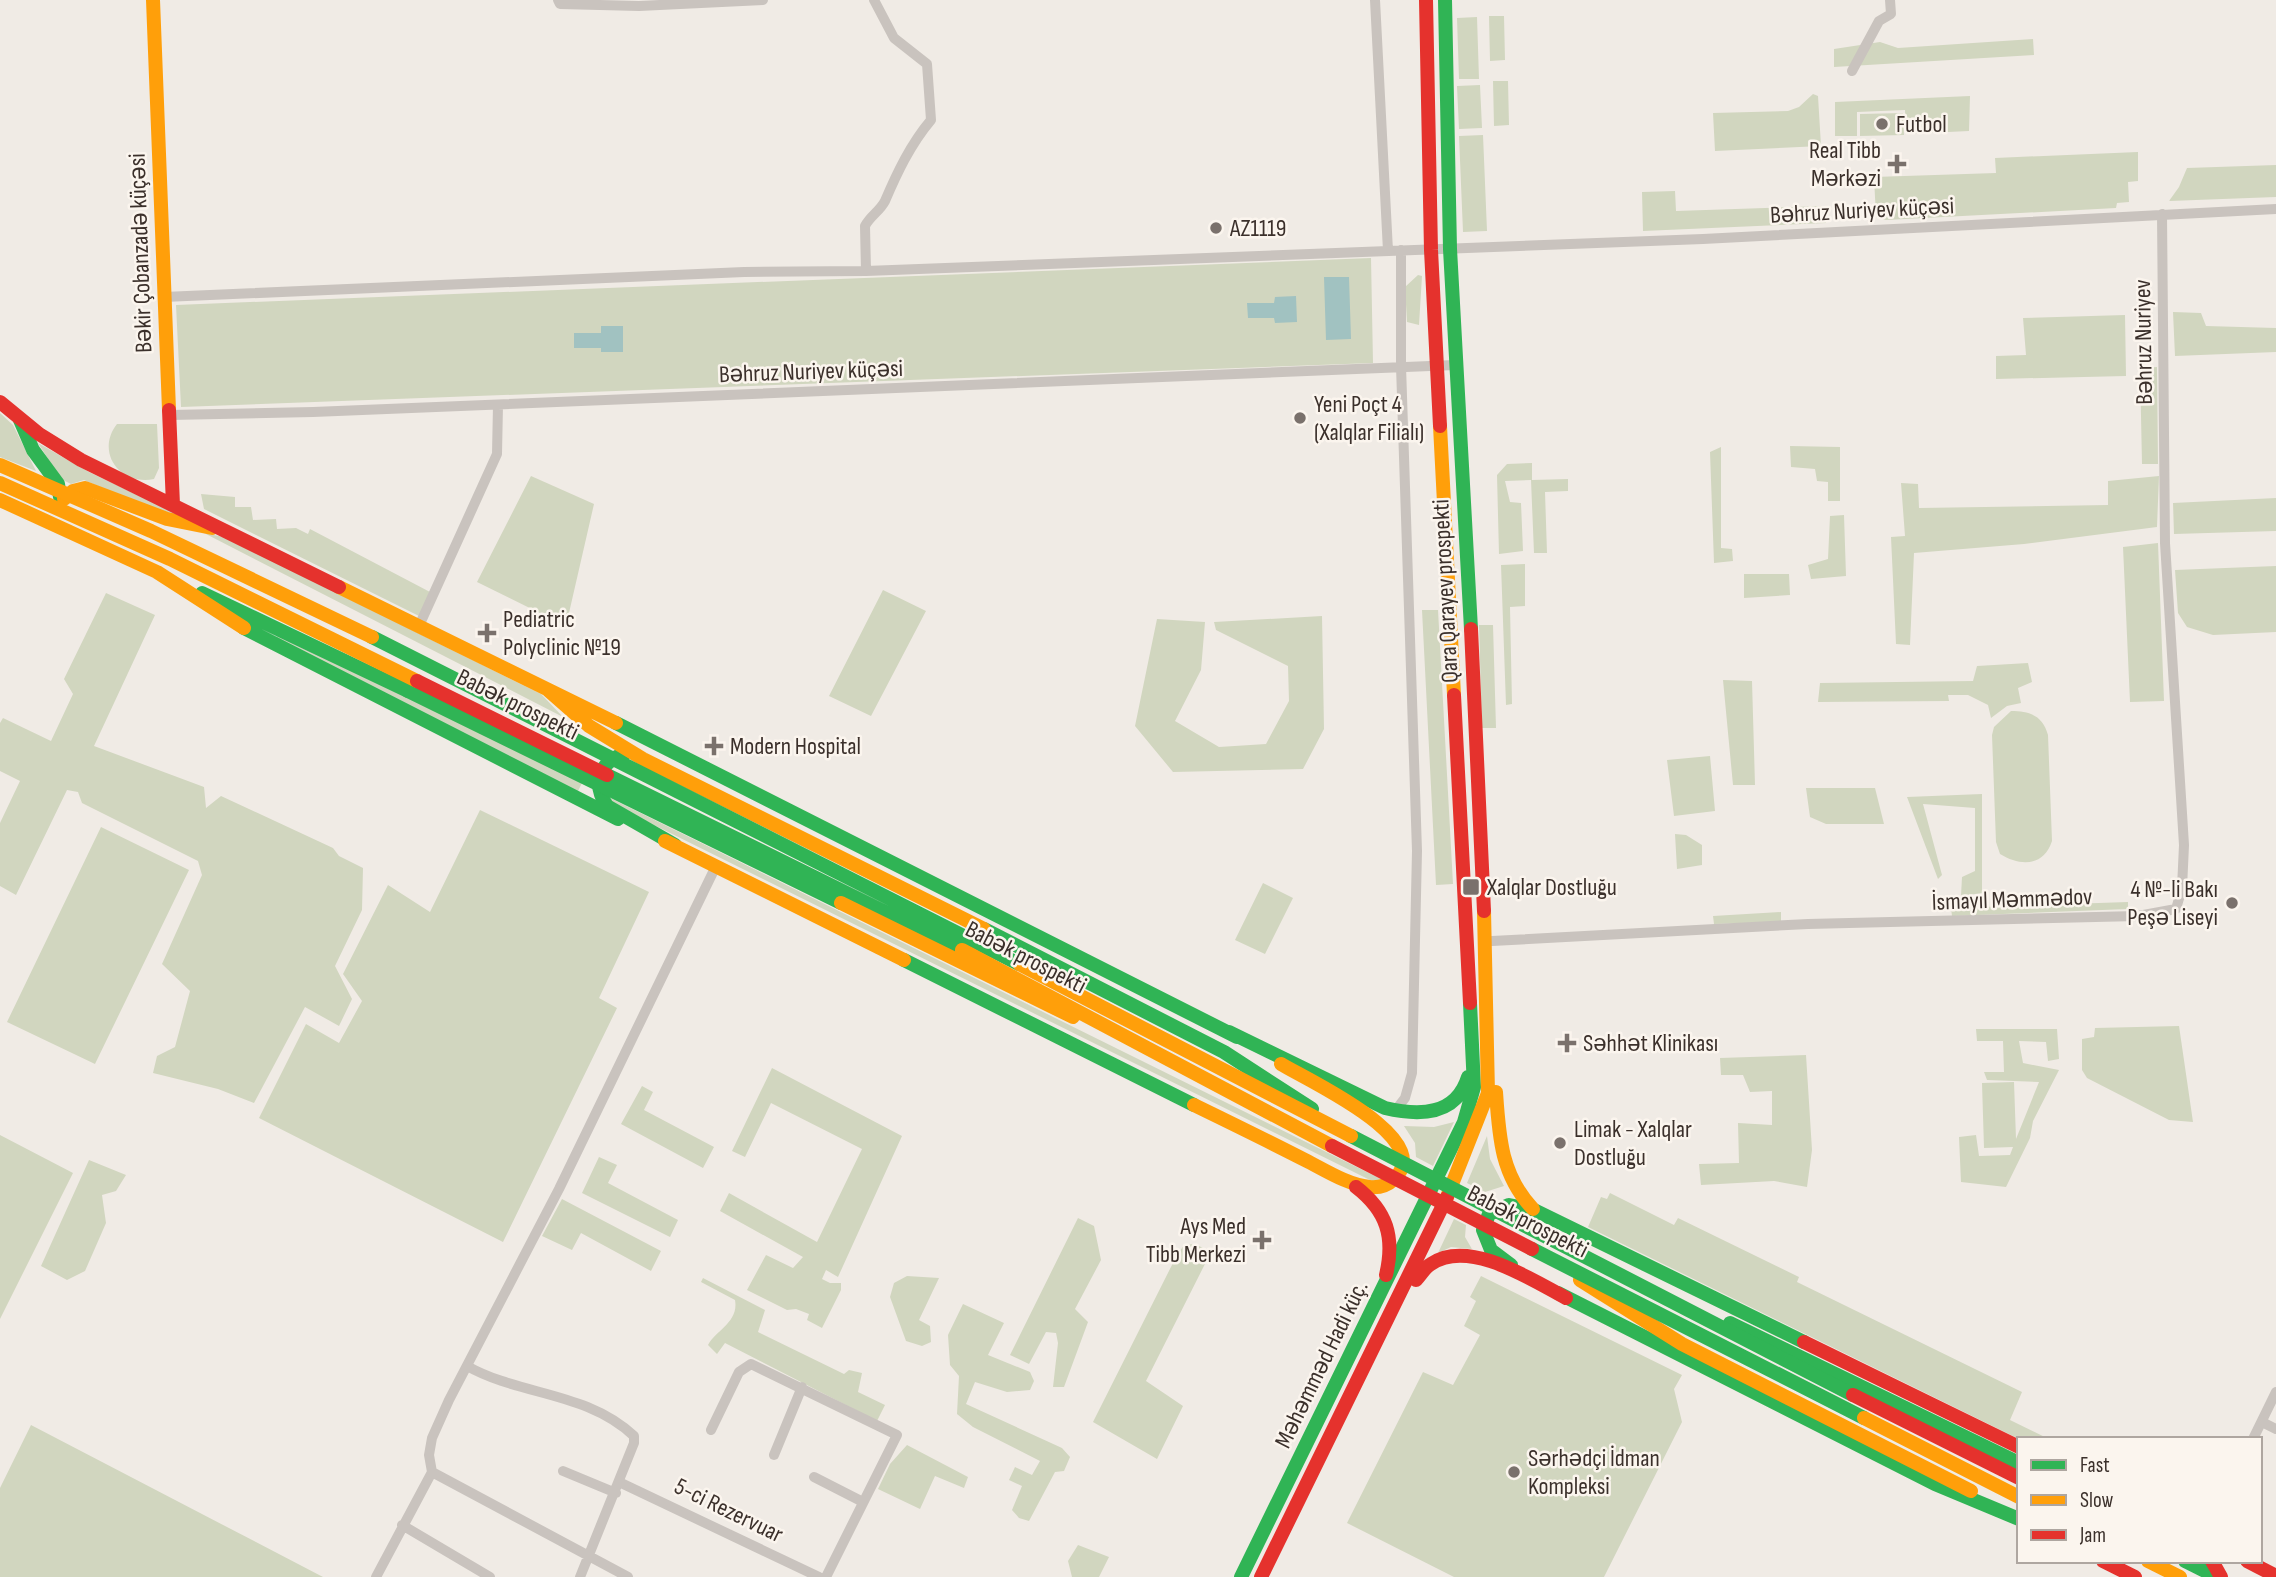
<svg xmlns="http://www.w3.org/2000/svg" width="2276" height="1577" viewBox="0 0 2276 1577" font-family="'Sofia Sans Condensed',sans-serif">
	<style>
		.green { fill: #d1d6bf }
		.water { fill: #a1c2c1 }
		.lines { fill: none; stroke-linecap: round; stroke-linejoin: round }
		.street { stroke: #c9c3be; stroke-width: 10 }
		.fast { stroke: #30b455; stroke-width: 14 }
		.slow { stroke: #ff9f0a; stroke-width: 14 }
		.jam { stroke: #e5322d; stroke-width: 14 }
		.fast-bridge { stroke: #30b455; stroke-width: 14 }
		.slow-bridge { stroke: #ff9f0a; stroke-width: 14 }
		.jam-bridge { stroke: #e5322d; stroke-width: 14 }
		.poi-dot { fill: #7a716c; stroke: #fbf5ee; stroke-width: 2.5 }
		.labels { text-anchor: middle; stroke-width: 5; stroke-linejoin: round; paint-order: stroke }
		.poi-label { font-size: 24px; fill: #3b302b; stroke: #fbf5ee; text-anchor: start }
		.street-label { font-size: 24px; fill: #3b302b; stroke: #fbf5ee }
	</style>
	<rect width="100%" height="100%" fill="#f0ebe5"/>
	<path class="green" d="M1489,16H1504L1505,60L1490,61Z
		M1477,17L1479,79H1459L1457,18Z
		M2033,39L2034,55L1834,67V49L1880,42L1898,48Z
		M1493,81H1508L1509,125L1494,126Z
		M1480,85L1482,128L1459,129L1457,86Z
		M1813,94L1818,96L1821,146L1715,151L1713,113L1788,111L1799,107Z
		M1970,96L1969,131L1906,134L1905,110L1857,112V136H1835V102Z
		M1903,113L1904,135L1860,136V114Z
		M1483,135L1487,231L1463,232L1459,136Z
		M2138,152V181L2128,182L2129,202L2117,203L2116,208L1886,220L1876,217L1874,177L1996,173L1995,158Z
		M2276,165V197L2169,201L2179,187L2187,168Z
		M1675,191L1676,211L1825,206L1826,223L1643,231L1642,192Z
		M1371,258L1373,363L181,407L176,305Z
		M1418,275L1422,276L1419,325L1407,322L1405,287Z
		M2173,312L2201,313L2206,326L2276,328V352L2175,356Z
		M2125,315L2126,376L1996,379V356L2026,355L2023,318Z
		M2157,367L2158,464H2142L2140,368Z
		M0,413L13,425L36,471L0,457Z
		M117,424H157L159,468L154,479C120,486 95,452 117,424Z
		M38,443L89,472L179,515L157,511L84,480L71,484L61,479Z
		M1790,446L1840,447V501H1828V482L1817,481L1815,469L1791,467Z
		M1721,447V548L1732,549L1733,561L1714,563L1710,452Z
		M1532,463V480L1568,479V491L1545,492L1547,553H1534L1531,480L1505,481L1510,502L1521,503L1523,551L1499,554L1497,475L1507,464Z
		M531,476L594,504L566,626L477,582Z
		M2159,476L2157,527L2024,544L1914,553L1910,645L1896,644L1891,537L1905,536L1901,483L1918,484L1919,508L2108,505V481Z
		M201,494L235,497V507H251L253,520L276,519L277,529L296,528L308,534L310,529L430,592L419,616L204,509Z
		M2276,498V531L2174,534L2173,503Z
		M1844,515L1846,576L1811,579L1808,565L1828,559L1830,516Z
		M204,533L224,537L541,694L563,717Z
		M2158,543L2164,701L2130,702L2123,547Z
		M1525,564V606L1510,607L1512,704L1506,705L1501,565Z
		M2276,566V632L2213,635L2187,627L2178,613L2175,570Z
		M1744,574H1789L1790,595L1744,598Z
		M883,590L926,611L871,716L829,696Z
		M106,593L155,615L94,746L204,787L206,808L221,796L333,848L339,856L363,868L362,910L335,966L352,999L339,1026L305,1007L254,1103L218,1089L153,1073L157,1056L175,1047L190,991L162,964L202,875L198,861L82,803L78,792L67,790L16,895L0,886V823L20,781L0,771V723L3,718L51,741L73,694L64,679Z
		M1422,610H1438L1453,884L1436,885Z
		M1322,616L1324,729L1303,769L1173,772L1135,726L1157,619L1205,622L1201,670L1175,721L1219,747L1266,744L1289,701L1288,666L1216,630L1214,622Z
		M1479,625H1493L1496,728H1482Z
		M275,633L582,783L577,793L278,640Z
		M2028,663L2032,682L2018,688L2021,703L2007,706L1991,718L1988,705L1968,695H1948L1949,701L1818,702L1820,683L1973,681L1977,666Z
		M1723,680L1752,681L1755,785H1733Z
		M2011,711C2030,711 2043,716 2048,735L2052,841C2044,866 2021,867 2000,854L1996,842L1992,735L1994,727Z
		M1710,756L1715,811L1674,816L1667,760Z
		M1875,788L1884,824H1826L1810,817L1806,788Z
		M1982,794V893L1961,896L1962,877L1975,871V808L1923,804L1942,875L1938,879L1907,797Z
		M606,796L1381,1179L1374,1182L652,824L606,800Z
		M480,810L649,892L599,998L617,1008L503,1242L259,1118L306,1024L339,1043L362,1001L343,974L388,885L430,912Z
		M101,827L189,870L95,1064L7,1022Z
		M1675,834L1686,835L1702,845V865L1677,869Z
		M1263,883L1293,898L1265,954L1235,940Z
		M2128,902V909L1952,916L1951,908Z
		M1781,912V922L1714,924L1713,916Z
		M2179,1026L2193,1122L2169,1120L2087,1078L2082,1070V1039L2094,1037L2095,1028Z
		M1976,1029H2057L2059,1059L2048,1061L2046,1042L2019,1041L2023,1063L2059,1070L2033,1121L2030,1138L2006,1187L1961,1182L1959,1137L1976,1135L1979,1156L2010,1155L2013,1147L1984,1148L1982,1083L2014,1082L2016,1139L2039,1082L1987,1080L1984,1072H2004L2003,1041H1977Z
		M1806,1055L1812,1150L1807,1187L1774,1181L1701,1185L1699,1164L1739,1163L1738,1123L1772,1125V1091L1750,1092L1743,1075H1721L1720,1058Z
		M772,1068L902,1136L838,1277L826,1270L822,1279L830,1283H841V1290L822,1328L807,1320L809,1314L796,1309L787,1310L747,1290L766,1255L793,1268L803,1257L720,1211L729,1193L817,1242L862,1149L771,1103L745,1157L732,1151Z
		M642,1086L653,1092L644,1110L714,1147L703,1168L621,1124Z
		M1454,1122L1433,1166L1416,1157L1415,1143L1404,1126L1434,1127Z
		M0,1135L73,1173L0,1319Z
		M1487,1136L1490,1159L1504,1186L1485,1192L1467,1183Z
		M599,1157L617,1165L608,1183L678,1220L670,1237L582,1193Z
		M89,1160L126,1175L116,1191L102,1195L106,1223L85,1271L67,1280L41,1266Z
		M1610,1193L1674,1225L1678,1218L1799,1277L1797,1282L2022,1392L2010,1420L2049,1439H2019L1588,1227L1601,1197L1607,1199Z
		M562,1199L661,1251L651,1271L581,1233L572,1250L542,1236Z
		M1078,1218L1094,1226L1101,1260L1075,1309L1088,1322L1064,1387H1053L1058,1343L1056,1333L1046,1332L1029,1364L1010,1355Z
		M1454,1219L1466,1225L1465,1237L1472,1249L1451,1247L1438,1253Z
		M1195,1244L1211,1252L1146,1381L1183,1406L1157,1459L1093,1422L1176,1257L1184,1245Z
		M907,1276L939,1278L919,1320L930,1326L931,1342L922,1346L906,1341L890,1297L894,1283Z
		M1481,1276L1682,1375L1674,1389L1682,1422L1604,1577H1454L1347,1523L1423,1372L1453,1385L1480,1335L1464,1326L1476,1301L1470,1297Z
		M703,1278L765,1310L758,1332L844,1374L849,1370L862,1373L858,1392L885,1405L877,1421L725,1343L717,1354L708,1345C716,1330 739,1322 735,1300L701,1282Z
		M963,1304L1004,1323L988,1355L1030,1372L1034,1381L1030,1390L1007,1392L975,1382L966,1404L1062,1448L1070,1457L1064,1471L1055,1472L1029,1521L1019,1518L1012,1510L1022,1486L1009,1480L1015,1467L1032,1475L1040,1461L973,1427L957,1414L959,1376L950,1365L948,1335Z
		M31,1425L323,1577H0V1488Z
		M907,1445L968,1477L964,1488L935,1476L920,1509L878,1489L890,1464Z
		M1078,1545L1109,1557L1099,1577H1072L1068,1561Z"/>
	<path class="water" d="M1324,277H1349L1351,339L1326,340Z
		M1296,296L1297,322L1275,323L1274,318H1248L1247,303H1274L1275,297Z
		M601,326H623V352H601V348H574V333H601Z"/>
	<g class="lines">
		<path class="street" d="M558,0L560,4L639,6L763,0
			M1375,0L1388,251
			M1852,71L1879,21L1891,14L1890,0
			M866,271L865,226C870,216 880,211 885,201C897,173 910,145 931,120L927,64L894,38L874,0
			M164,297L744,272L866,271L1703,239L2276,209
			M170,415L313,412L1455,365
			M419,626L497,454L498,405
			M1492,941L1808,924L2138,916L2176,909L2182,888L2184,845L2165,543L2162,214
			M1395,1111L1405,1098L1412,1073L1417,851L1401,366V250
			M467,1366C520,1396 586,1391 634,1436V1443L580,1577
			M2262,1422L2276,1429
			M711,1430L739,1372L751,1364L897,1435L826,1577
			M2253,1439L2276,1392
			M774,1455L802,1387
			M563,1471L616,1493
			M432,1472L628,1577
			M814,1477L863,1502
			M619,1482L819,1577
			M402,1525L490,1577
			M376,1577L432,1472L429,1455L432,1438L449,1400L559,1189L716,866"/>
		<path class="fast" d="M1445,0L1450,249L1471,629
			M20,420L33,450L58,484L60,497
			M202,593L408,691
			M244,628L618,819
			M616,723L1237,1037
			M624,754C599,762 592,784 607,806L675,845
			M984,929L1224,1052L1312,1109
			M904,960L1194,1105
			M1229,1032L1385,1108C1419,1116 1456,1116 1468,1077
			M1511,1265L1491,1250L1483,1230L1489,1214L1509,1205L1534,1210L1804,1342
			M1558,1293L1935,1484L2019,1519
			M1730,1323L2019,1463
			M2185,1561L2217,1577
			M1241,1577L1464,1122L1474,1087L1470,1003"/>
		<path class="slow" d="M153,0L169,410
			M1440,426L1454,695
			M64,499L73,491L85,488L167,519L212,528
			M0,500L157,572L244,628
			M339,587L616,723
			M548,690L589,726L643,759L984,929
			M665,841L904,960
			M1496,1092C1499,1137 1501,1175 1533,1209
			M1194,1105C1231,1123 1268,1141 1305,1160C1325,1170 1346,1184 1369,1187C1378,1188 1387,1186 1394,1179C1438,1139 1307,1080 1281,1064
			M1447,1197L1488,1093L1484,911
			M1580,1280L1682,1344L1971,1491
			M2148,1561L2180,1577"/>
		<path class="jam" d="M1426,0L1431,250L1440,426
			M0,402L39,434L81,460L339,587
			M169,410L173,505
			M1471,629L1484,911
			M1454,695L1470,1003
			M1356,1187C1387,1211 1395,1237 1386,1275
			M1416,1280C1421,1275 1425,1267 1431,1264C1469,1238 1532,1280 1566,1298
			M1804,1342L2019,1447
			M2103,1561L2135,1577
			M2212,1561L2221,1577
			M2247,1561L2276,1576
			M1261,1577L1447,1197"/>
		<path class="fast-bridge" d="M372,637L1019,964
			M408,691L841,903
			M607,775L962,950
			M1351,1136L1853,1395
			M1532,1249L1864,1418"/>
		<path class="slow-bridge" d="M0,465L151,531L372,637
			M0,483L170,559L417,681
			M841,903L1073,1017
			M962,950L1332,1146
			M1019,964L1351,1136
			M1864,1418L2019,1497"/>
		<path class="jam-bridge" d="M417,681L607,775
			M1332,1146L1532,1249
			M1853,1395L2019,1478"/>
	</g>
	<g class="poi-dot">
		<circle cx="1882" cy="124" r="7"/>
		<path d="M1893.5 153.5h7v7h7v7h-7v7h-7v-7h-7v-7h7z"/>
		<circle cx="1216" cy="228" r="7"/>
		<circle cx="1300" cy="418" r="7"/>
		<path d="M483.5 622.5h7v7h7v7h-7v7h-7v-7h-7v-7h7z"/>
		<path d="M710.5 735.5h7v7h7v7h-7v7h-7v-7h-7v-7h7z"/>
		<rect x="1462" y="878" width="18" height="18" rx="3.5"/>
		<circle cx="2232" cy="903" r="7"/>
		<path d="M1563.5 1032.5h7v7h7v7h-7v7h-7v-7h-7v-7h7z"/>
		<circle cx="1560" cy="1143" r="7"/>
		<path d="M1258.5 1229.5h7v7h7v7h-7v7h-7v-7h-7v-7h7z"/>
		<circle cx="1514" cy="1472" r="7"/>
	</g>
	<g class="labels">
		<g class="poi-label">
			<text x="1896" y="132">Futbol</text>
			<text x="1881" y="158" text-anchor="end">Real Tibb<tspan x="1881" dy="28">Mərkəzi</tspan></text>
			<text x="1230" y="236">AZ1119</text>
			<text x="1314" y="412">Yeni Poçt 4<tspan x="1314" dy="28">(Xalqlar Filialı)</tspan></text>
			<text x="503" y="627">Pediatric<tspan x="503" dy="28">Polyclinic №19</tspan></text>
			<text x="730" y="754">Modern Hospital</text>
			<text x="1487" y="895">Xalqlar Dostluğu</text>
			<text x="2218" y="897" text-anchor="end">4 №-li Bakı<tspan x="2218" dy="28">Peşə Liseyi</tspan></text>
			<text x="1583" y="1051">Səhhət Klinikası</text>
			<text x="1574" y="1137">Limak - Xalqlar<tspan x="1574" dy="28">Dostluğu</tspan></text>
			<text x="1246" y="1234" text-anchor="end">Ays Med<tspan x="1246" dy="28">Tibb Merkezi</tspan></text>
			<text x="1528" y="1466">Sərhədçi İdman<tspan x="1528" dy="28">Kompleksi</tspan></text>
		</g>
		<g class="street-label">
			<text transform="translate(1862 210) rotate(-3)" y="8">Bəhruz Nuriyev küçəsi</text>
			<text transform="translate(140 253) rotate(-92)" y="8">Bəkir Çobanzadə küçəsi</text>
			<text transform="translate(2143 342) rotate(-91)" y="8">Bəhruz Nuriyev</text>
			<text transform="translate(811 371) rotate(-2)" y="8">Bəhruz Nuriyev küçəsi</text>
			<text transform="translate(1445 591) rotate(-93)" y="8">Qara Qarayev prospekti</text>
			<text transform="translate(518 704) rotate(26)" y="8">Babək prospekti</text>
			<text transform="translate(2012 899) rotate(-2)" y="8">İsmayıl Məmmədov</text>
			<text transform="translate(1026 957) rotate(27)" y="8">Babək prospekti</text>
			<text transform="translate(1528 1221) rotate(27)" y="8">Babək prospekti</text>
			<text transform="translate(1321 1364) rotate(-64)" y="8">Məhəmməd Hadi küç.</text>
			<text transform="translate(729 1510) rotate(26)" y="8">5-ci Rezervuar</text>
		</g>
	</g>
	<rect x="2017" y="1437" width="245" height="126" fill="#fbf5ee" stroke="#aea6a0" stroke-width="2"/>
	<rect x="2031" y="1460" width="35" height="10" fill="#30b455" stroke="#aea6a0" stroke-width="2"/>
	<text x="2080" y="1472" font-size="21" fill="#3b302b">Fast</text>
	<rect x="2031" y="1495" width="35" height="10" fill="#ff9f0a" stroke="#aea6a0" stroke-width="2"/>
	<text x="2080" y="1507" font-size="21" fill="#3b302b">Slow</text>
	<rect x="2031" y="1530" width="35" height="10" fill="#e5322d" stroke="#aea6a0" stroke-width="2"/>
	<text x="2080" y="1542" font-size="21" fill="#3b302b">Jam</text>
</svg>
